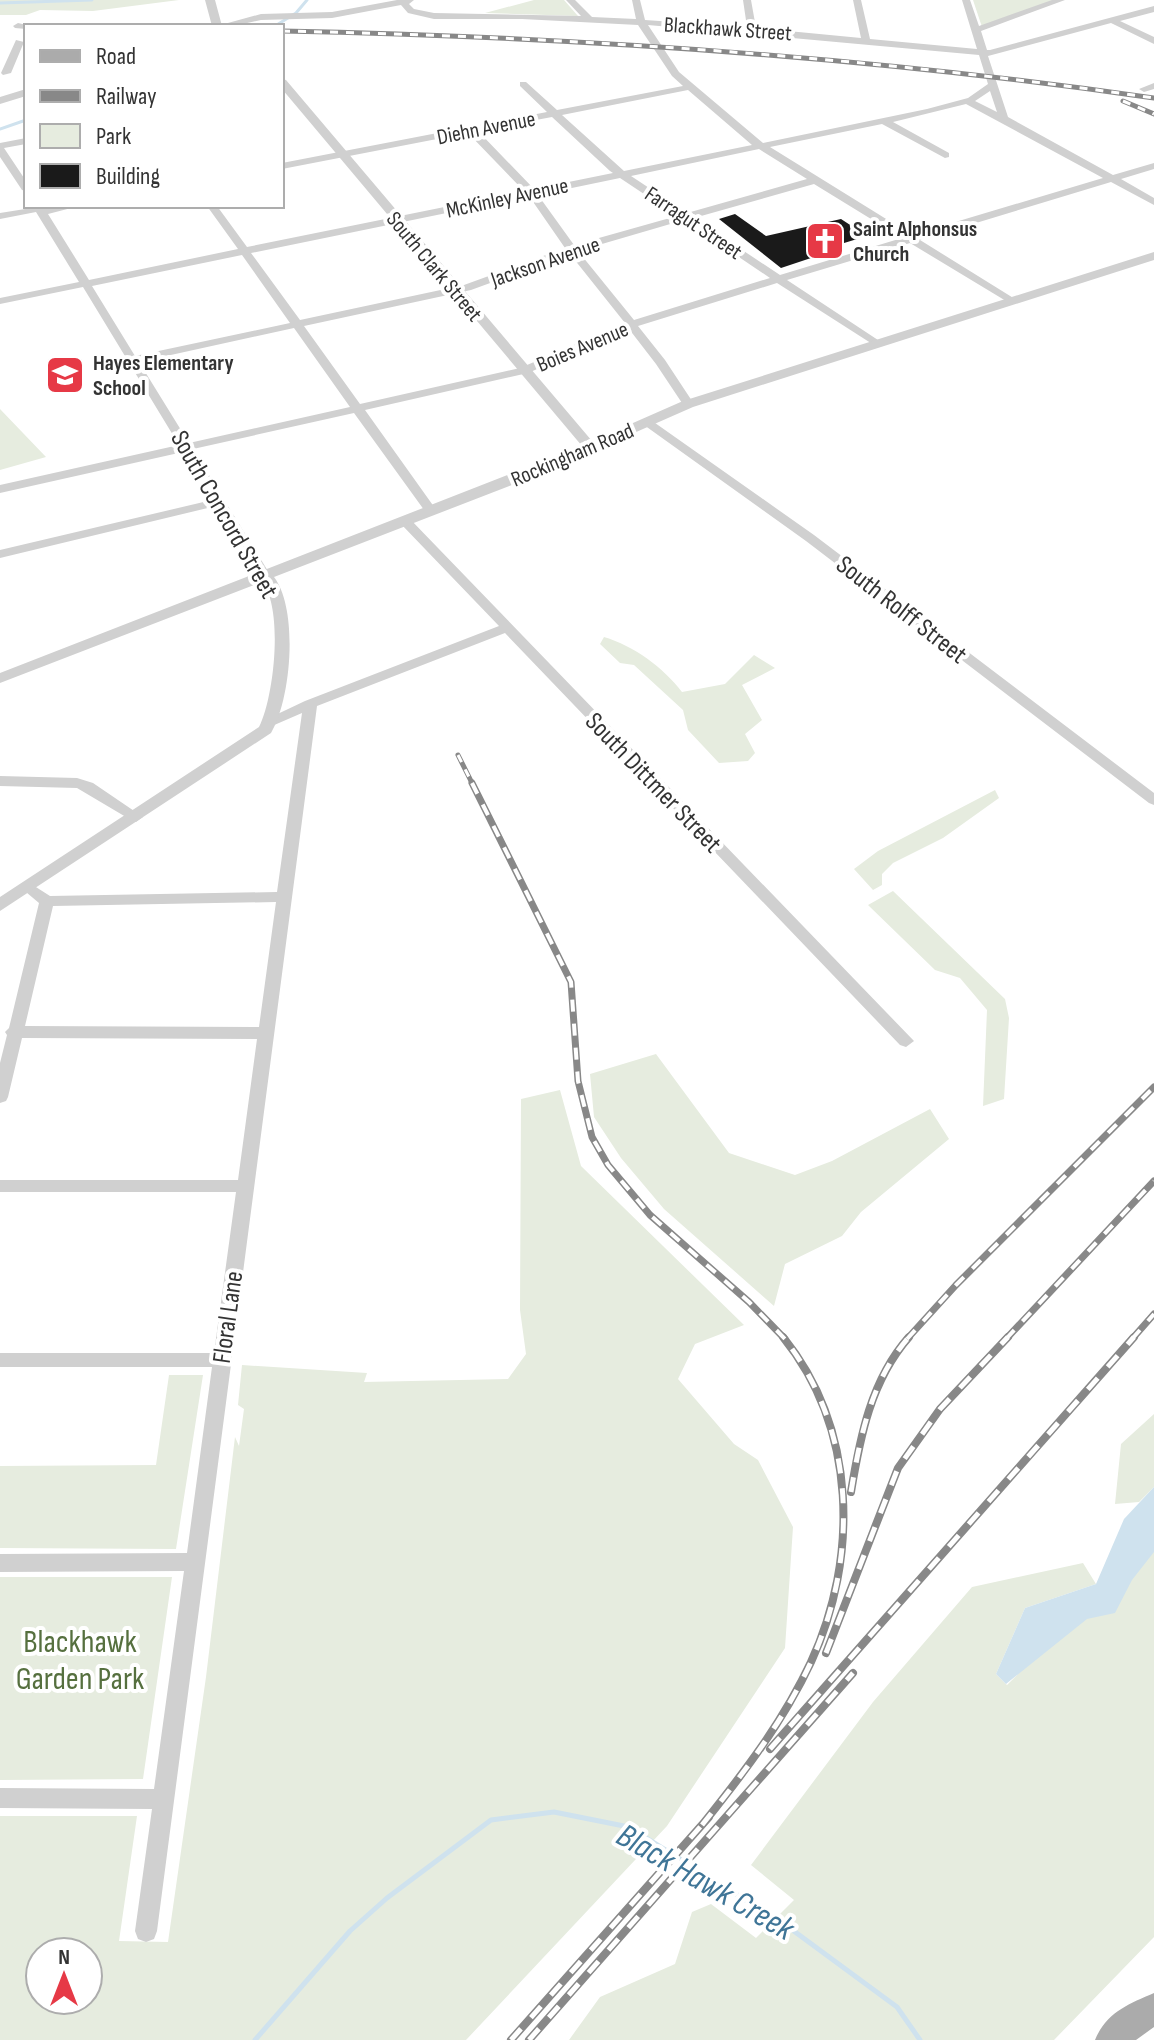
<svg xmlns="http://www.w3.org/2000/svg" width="1154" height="2040" viewBox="0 0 1154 2040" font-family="'Sofia Sans Condensed',sans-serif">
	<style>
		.green { fill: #e6ecdf; fill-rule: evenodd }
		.water { fill: #cfe2ee }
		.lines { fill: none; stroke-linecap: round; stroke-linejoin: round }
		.stream-far1 { stroke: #cfe2ee; stroke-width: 3 }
		.stream { stroke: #cfe2ee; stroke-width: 5 }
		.building { fill: #1a1a1a }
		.minor { fill: #d0d0d0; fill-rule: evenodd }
		.tertiary { fill: #d0d0d0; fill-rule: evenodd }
		.primary { fill: #ababab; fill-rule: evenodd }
		.rail-far2-casing { stroke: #888; stroke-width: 5 }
		.rail-far1-casing { stroke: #888; stroke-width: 7 }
		.rail-casing { stroke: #888; stroke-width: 8 }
		.rail-far2 { stroke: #fff; stroke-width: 3; stroke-dasharray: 8; stroke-linecap: butt }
		.rail-far1 { stroke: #fff; stroke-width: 4; stroke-dasharray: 12; stroke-linecap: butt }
		.rail { stroke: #fff; stroke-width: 5; stroke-dasharray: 15; stroke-linecap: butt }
		.labels { text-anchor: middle; stroke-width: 8; stroke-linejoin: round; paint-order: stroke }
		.far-street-label { font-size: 22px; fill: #333; stroke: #fff }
		.far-poi-label { font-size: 22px; font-weight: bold; fill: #333; stroke: #fff; text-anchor: start }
		.street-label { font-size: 26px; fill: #333; stroke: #fff }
		.near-park-label { font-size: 32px; fill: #56703f; stroke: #fff }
		.near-water-label { font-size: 34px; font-style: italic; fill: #3f7597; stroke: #fff }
	</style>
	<rect width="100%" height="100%" fill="#fff"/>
	<path class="green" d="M0,0H179L93,11L40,10L26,15H0Z
		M534,0H564L578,16L485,13Z
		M973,0H1054L982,27Z
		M0,409L46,457L0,470Z
		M604,637C634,646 663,667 682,692L725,684L754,655L775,668L742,685L762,720L745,734L755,753L748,761L719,763L688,730L683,710L634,665L620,663L600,644Z
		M995,790L999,798L943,838L893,863L882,874V885L873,890L854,869L878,851Z
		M893,891L1005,999L1009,1018L1004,1099L983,1106L987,1010L960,978L935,970L868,905Z
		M656,1054L729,1153L795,1175L832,1161L930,1109L949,1139L861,1212L842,1236L785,1264L774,1306L664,1209L621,1158L594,1117L590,1074Z
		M560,1090L581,1166L744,1325L695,1344L678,1379L734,1444L758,1460L793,1527L785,1648L667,1826L466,2040H0V1816H137L119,1941L168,1942L206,1677L235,1437L239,1446L244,1409L238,1405L242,1365L367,1373L364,1382L508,1379L526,1354L520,1310L521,1099ZM40,1952H88V2000H40Z
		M169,1375H203L176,1549L0,1548V1466L156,1465Z
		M1154,1414V1487L1139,1502L1115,1504L1121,1444Z
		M1154,1537V1937L1054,2040H569L600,1997L675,1964L692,1912L711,1904L756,1938L794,1900L751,1865L873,1702L972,1587L1083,1563L1096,1584L1025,1608L996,1674L1007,1685Z
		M0,1577H172L143,1779L0,1780Z"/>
	<path class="water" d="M1154,1487V1552L1132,1580L1115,1613L1087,1619L1006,1684L996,1674L1025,1608L1096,1584L1124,1519Z"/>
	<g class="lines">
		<path class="stream-far1" d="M0,3L92,0
			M275,26L296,13L307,0
			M0,129L26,120"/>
		<path class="stream" d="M255,2040L350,1931L387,1898L491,1820L554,1812L629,1827L787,1926L897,2007L920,2040"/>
	</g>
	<path class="building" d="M735,214L766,236L841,219L867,236L831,247L835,250L781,268L719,219Z"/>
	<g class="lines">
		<path class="minor" d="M397,0H414L409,4L414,9L434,13L581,16L566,0H575L592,17L636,19L632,0H640L645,20L747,27L743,0H751L756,28L861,38L853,0H861L870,39L977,49L962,0H970L979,26L1052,0H1065L981,31L987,50H990L1154,6V12L1120,21L1154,37V44L1111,23L988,56L1008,117L1113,175L1154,163V169L1121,179L1154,198V205L1111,182L920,240L1015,299L1017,301L1011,304L910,243L787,280L881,342L883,344L877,347L777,283L638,326L665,360L694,404L692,406H684L656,364L629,329L528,373L365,410L437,511L435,514H427L354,413L193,449L271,576L270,579H260L216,506L0,558V550L212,500L183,452L0,493V485L179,445L83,287L0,304V298L79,282L36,212L0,219V213L44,206L45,208L79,206L48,214L89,280L238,249L207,206H217L247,247L524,191L468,133L282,169V163L547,112L520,86V82H526L557,110L683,86L672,76L638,25L522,19H434L408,13L401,5L332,18L261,20L234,26H217L261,14L332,12ZM648,25L979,55L988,84L968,98L927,109L763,143L679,72ZM688,90L752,145L624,171L562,115ZM990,91L997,112L975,101ZM966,104L1103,178L912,235L770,147L882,124L945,158L949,157V153L893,122ZM552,117L610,171L613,173L534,189L478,131ZM759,149L807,179L687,213L631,176ZM620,178L677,216L574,245L538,195ZM814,184L902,238L780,275L694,218ZM529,196L565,248L464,285L300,320L251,253ZM684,220L770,278L634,320L578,251ZM570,254L625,323L520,368L360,404L304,326L471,290ZM242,255L290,323L135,356L92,286ZM294,328L350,407L189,443L139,362Z
			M18,23L31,26H26V29L15,28L13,26Z
			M16,40L24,42L11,73L3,75L1,73Z
			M1154,83V89L1144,92L1139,89Z
			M26,138V144L4,148L26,181V191L22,190L0,157V143Z
			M648,418L814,535L1154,793V805L1149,803L806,541L644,425V419Z
			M405,517L409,518L914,1041L906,1047L900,1045L505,633L317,706L157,1931L154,1939L146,1942L138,1939L135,1931L152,1809L0,1808V1788L154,1789L184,1571L0,1572V1554L187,1553L212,1367H0V1353H214L236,1192H0V1180H238L257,1039L22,1038L8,1097L6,1101L0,1103V1063L7,1035L5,1032L9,1028L39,903L20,887L28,882L50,896L277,892L302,713L272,726L267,725L265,722L267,719L305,701L499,626L401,524V518ZM276,902L259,1027L25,1026L53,906Z
			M0,776L77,778L93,783L143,817L136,822L131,820L77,788L0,786Z"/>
		<path class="tertiary" d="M205,0H215L222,26H212Z
			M282,79L286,80L592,441L683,401L1154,252V260L693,407L543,473L274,577C299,610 291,700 271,733L0,911V897L259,727C274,698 284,608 262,582L0,683V673L582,446L282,89Z
			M26,89V96L0,104V97Z"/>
		<path class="primary" d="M1154,1993V2027L1136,2040H1095C1106,2013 1128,2004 1154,1993Z"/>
		<g class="rail-far2-casing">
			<path id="rail-far2" d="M282,31C575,37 864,56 1154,98
				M1123,101L1154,114
				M458,755L473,785"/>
		</g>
		<g class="rail-far1-casing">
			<path id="rail-far1" d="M472,783L571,982L578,1081L592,1137L608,1165L650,1215L749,1302L785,1339
				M907,1339L956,1285L1154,1087
				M1006,1339L1154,1181
				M1132,1339L1154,1314"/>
		</g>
		<g class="rail-casing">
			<path id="rail" d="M851,1492C860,1437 871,1380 909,1337
				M826,1653L898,1468L940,1409L1008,1337
				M770,1749L1134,1337
				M702,1825C743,1774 783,1722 811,1662C859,1558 857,1429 783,1337
				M511,2040L709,1817
				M529,2040L853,1673"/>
		</g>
		<use href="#rail-far2" class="rail-far2"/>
		<use href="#rail-far1" class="rail-far1"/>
		<use href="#rail" class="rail"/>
	</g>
	<defs>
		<g id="church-square" transform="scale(2)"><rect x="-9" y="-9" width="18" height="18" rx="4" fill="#e63946" stroke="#fff"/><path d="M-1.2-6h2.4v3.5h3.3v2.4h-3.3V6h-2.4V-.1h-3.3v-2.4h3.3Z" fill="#fff"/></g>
		<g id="school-square" transform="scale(2)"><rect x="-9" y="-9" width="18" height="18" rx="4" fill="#e63946" stroke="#fff"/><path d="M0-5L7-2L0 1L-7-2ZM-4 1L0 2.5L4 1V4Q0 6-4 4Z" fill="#fff"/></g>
	</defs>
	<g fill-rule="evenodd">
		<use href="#church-square" x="825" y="241"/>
		<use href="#school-square" x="65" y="375"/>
	</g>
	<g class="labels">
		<g class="far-street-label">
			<text transform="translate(728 28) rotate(4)" y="8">Blackhawk Street</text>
			<text transform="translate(486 127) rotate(-11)" y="8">Diehn Avenue</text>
			<text transform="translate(507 197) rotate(-12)" y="8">McKinley Avenue</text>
			<text transform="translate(694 222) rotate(34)" y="8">Farragut Street</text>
			<text transform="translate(545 261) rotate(-19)" y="8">Jackson Avenue</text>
			<text transform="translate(435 266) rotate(50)" y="8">South Clark Street</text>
			<text transform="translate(582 346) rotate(-23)" y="8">Boies Avenue</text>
			<text transform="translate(572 454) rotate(-23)" y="8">Rockingham Road</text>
		</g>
		<g class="far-poi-label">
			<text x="853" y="236">Saint Alphonsus<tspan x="853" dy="25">Church</tspan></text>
			<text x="93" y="370">Hayes Elementary<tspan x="93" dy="25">School</tspan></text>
		</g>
		<g class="street-label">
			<text transform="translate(225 514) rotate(60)" y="9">South Concord Street</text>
			<text transform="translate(902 609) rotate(38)" y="9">South Rolff Street</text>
			<text transform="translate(654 782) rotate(46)" y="9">South Dittmer Street</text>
			<text transform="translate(227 1317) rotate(-82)" y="9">Floral Lane</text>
		</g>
		<g class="near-park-label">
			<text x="80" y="1652">Blackhawk<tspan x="80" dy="37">Garden Park</tspan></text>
		</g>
		<g class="near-water-label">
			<text transform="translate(706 1881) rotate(30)" y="12">Black Hawk Creek</text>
		</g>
	</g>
	<rect x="24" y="24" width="260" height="184" fill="#ffffff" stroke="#adadad" stroke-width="2"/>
	<rect x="40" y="50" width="40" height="12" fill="#ababab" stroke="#adadad" stroke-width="2"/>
	<text x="96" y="64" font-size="24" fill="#333333">Road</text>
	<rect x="40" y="90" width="40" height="12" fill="#888888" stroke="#adadad" stroke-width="2"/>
	<text x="96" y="104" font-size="24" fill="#333333">Railway</text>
	<rect x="40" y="124" width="40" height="24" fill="#e6ecdf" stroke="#adadad" stroke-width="2"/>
	<text x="96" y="144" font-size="24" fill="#333333">Park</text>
	<rect x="40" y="164" width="40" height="24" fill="#1a1a1a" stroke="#adadad" stroke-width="2"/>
	<text x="96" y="184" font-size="24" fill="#333333">Building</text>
	<g transform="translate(64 1976)"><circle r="38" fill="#ffffff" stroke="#adadad" stroke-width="2"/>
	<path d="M0-6L14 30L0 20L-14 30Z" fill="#e63946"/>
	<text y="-12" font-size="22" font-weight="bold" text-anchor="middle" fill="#333333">N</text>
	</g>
</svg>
